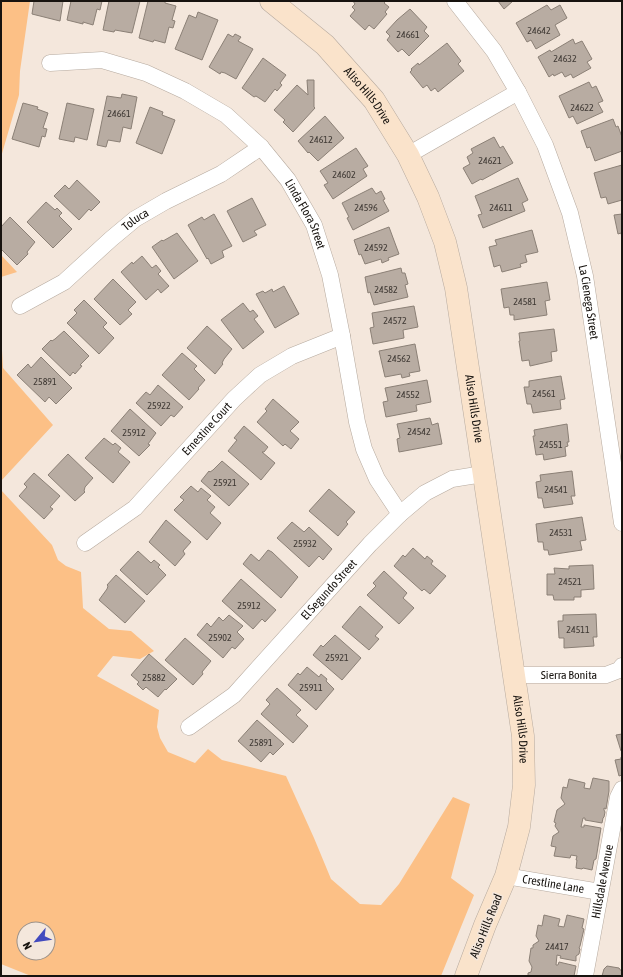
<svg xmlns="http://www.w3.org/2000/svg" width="623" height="977" viewBox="0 0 623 977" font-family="'Asap Condensed',sans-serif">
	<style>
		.green { fill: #fcc086; fill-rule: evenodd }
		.building { fill: #b8aca2; stroke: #8b8076 }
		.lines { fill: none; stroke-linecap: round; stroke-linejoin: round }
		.street-casing { stroke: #b6aa9f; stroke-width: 17 }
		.secondary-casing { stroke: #b6aa9f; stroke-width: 23 }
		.street { stroke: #fff; stroke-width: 16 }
		.secondary { stroke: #fae3cb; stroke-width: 22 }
		.labels { text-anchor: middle; stroke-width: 3; stroke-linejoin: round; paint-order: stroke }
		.number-label { font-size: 10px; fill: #3f3934 }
		.street-label { font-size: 12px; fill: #17130f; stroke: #f4e7dc }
	</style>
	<rect width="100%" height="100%" fill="#f4e7dc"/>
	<path class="green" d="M1,1H30L20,71L19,95L1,157Z
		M1,255L17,272L1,277Z
		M1,333L3,368L53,425L1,481Z
		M1,490L52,545L58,560L66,566L81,572L83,608L109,629L131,631L154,651L140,659L113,656L97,676L159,710L157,727L160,738L168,752L195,763L208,749L222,760L286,776L314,838L331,879L360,904L381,905L399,884L453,797L470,804L451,878L474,895L441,976H31L1,964ZM24,929H48V953H24Z"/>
	<path class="building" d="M34,1H63L60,21L32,14Z
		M71,1H102L100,10L97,9L93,25L83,22V24L67,20Z
		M109,1H140L132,33L115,30L114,32L103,30Z
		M148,1H165V3L176,6L172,20L175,21L173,28L169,27L165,43L154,40L153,42L139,38Z
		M353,1H386L384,3L389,7L385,12L387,14L374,29L369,25L365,30L350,16L355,10L352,7L355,4Z
		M498,1H513L504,9Z
		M547,5L551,10L560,5L567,18L555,25L560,35L536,49L531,40L527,42L516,23Z
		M410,9L427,27L424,31L429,36L409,56L402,49L398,52L387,40L390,36L386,32L397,20Z
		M198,12L218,20L202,60L175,49L189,15L196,18Z
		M228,34L233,37L235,34L241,37L238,41L253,49L236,79L225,73L221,72L220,74L209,67Z
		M573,39L575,44L582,41L592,59L587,62L591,68L573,78L571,74L565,77L562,72L554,76L553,74L549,77L538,57L550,50L551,52Z
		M447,43L461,61L458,64L464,71L438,92L435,88L431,91L427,85L423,88L410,72L412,70L411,69L418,63L419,65Z
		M263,58L286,75L280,83L282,85L277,91L275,89L265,102L256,96L254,97L242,88Z
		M307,80H314V107L315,108L293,132L283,122L285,120L274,110L297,85L308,95Z
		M589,82L592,88L596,86L603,101L598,103L603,112L577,124L573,116L569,118L559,96Z
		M122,94L137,97L131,129L123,127L120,142L108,140L106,147L97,145L107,96L121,98Z
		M23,103L38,107L37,109L48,113L43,128L47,129L45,137L42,136L39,147L12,139Z
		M67,103L94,109L87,140L75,137L74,142L59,139Z
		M150,107L163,112L162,115L175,120L162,154L136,143Z
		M325,116L344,138L318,161L309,152L308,153L298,141Z
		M613,119L616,127L618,126L622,137V151L595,161L590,147L587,148L581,131Z
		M494,137L500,148L503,146L513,163L482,180L481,179L472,184L463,168L470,164L467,157L473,153L471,149Z
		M356,148L368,166L363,169L367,176L333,199L324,185L328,183L320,171Z
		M622,165V200L608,204L606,197L601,198L594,173Z
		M518,178L528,200L522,203L525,211L483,228L478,215L482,214L475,196Z
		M77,180L100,202L91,211L89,209L79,220L54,196L65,185L69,189Z
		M372,188L376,194L381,191L385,199L383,200L389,211L353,230L347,218L349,217L342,203Z
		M252,198L266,225L254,231L257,235L243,242L227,211Z
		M46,202L55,210L57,208L62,213L59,216L72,229L53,248L27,222Z
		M214,214L232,246L222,251L224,257L211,264L208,258L207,259L188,225L202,217L204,220Z
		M622,214V237L621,233L618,234L614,215Z
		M10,217L35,242L27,252L28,254L17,265L1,249V227Z
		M389,227L399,254L388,258L389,260L382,263L381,259L365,264L361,254L359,255L354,240Z
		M532,230L538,252L525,255L527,262L520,264L521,267L502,272L500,265L494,267L489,247L497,245L495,240Z
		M177,233L198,261L174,279L152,247L162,240L163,241Z
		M142,256L152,268L156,265L161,271L158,274L169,286L161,293L158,289L146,300L121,272L132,262L133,264Z
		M401,268L402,273H405L408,284L405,285L408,297L374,305L370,292L368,293L365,277Z
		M113,279L136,302L128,310L132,314L120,325L94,299Z
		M547,282L550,300L545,301L547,315L514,320V315H510L509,307L504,308L501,289Z
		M284,286L299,314L275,328L256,294L263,291L265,293L272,289L273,292Z
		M84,300L107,323L103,327L114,338L99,354L67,323L77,313L74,310Z
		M243,303L250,312L253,310L258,316L254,319L264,332L243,349L221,320Z
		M414,306L418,327L403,330L404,338L373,344L370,328L374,327L372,313Z
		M207,326L232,349L224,359L222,363L223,364L215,374L187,348Z
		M554,329L557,351L551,352L552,361L530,366L529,360L522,361L519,341H520L519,333Z
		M64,331L89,356L80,365L82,366L75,374L73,372L70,376L42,349L51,340L52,341L55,339Z
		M415,344L420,371L409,373L410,376L402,378L401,374L385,377L379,351Z
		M182,353L197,366L194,369L205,380L198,388L199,389L189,400L162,375Z
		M41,357L72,388L56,404L49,397L45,402L17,375L28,364L31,368Z
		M561,376L565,399L560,400L561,409L533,413L531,404H527L524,387H529V381Z
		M427,380L431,402L416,405L417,411L386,417L383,402L388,401L385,388Z
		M158,385L183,407L174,417L171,415L161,426L136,403L146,392L150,395Z
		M273,399L299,422L290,431L299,439L291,449L285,444L283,446L257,422L267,411L265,409Z
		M130,409L156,433L148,444L150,445L139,456L111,431Z
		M430,418L432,425L438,423L442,444L399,452L397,439L400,438L397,424Z
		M567,424L569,442H567L568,446L565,447L566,456L544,460L543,454L536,455L533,436H535L534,430Z
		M244,426L268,447L264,452H262L275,463L261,480L228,451L237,440L234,438Z
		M104,438L113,445L115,443L121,448L118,452L130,462L113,483L85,458Z
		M68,454L93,478L85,487L84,491L85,492L75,501L48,475Z
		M222,461L249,484L229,506L201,481L209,471L210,472L213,470Z
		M572,471L575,496H571L573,504L544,508L542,498H538L536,482L541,481L540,475Z
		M34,473L60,496L50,507L53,509L44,519L19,496L27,487L24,484Z
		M191,486L198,492L201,488L211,496L207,500L215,507L210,513L221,523L207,540L174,510L184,500L180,497Z
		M329,489L355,512L346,522L348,524L338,536L309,511Z
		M582,517L586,540L580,541L582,550L549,555L548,550H544L543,542H538L536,524Z
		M166,520L191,542L183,551L185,554L175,566L149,542Z
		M292,522L304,532L309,527L332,549L323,560L319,556L309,567L277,538Z
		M413,548L425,559L427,556L433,561L431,564L446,576L430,594L424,589L422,591L394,566L403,555L405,557Z
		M268,550L272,552L298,577L281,598L243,564L251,554L259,561Z
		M138,551L151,563L154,560L160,565L158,567L166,575L147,595L120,570Z
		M593,565L594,589L581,590V597H574V600H554L553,595H547V574H555L554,568L569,569V566Z
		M384,571L407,593L403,598L414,608L399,624L367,595L376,586L373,583Z
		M116,575L145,601L125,623L99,600L107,589L108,586L107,585Z
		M241,579L276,610L265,622L262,619L253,629L222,601Z
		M360,606L383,627L375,636L379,639L369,650L342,627Z
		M596,614L597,637H593L594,646L564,648V638H559L558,621H563V615Z
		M229,615L243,626L237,632L244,639L235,649L232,647L223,658L197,635L207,623L211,627L219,617L223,621Z
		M335,635L361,658L342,680L313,655L321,645L323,647Z
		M185,638L211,661L202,672L203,674L193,685L165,660Z
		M149,654L177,679L166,690L165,689L158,697L146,687L143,690L137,684L139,682L131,675Z
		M307,667L319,677L321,674L327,679L326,681L334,689L316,710L288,685L298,673L300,675Z
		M277,688L301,710L296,715L308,726L293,743L261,714L270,704L266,700Z
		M257,720L284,744L273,755L270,752L261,762L238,741Z
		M622,734V751H621L616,735Z
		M621,757H622V775L619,776L615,760L621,759Z
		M593,778L609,781V791L606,809L604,808V810L605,812L604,817L603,818L602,823L585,820V818H583L581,827H584V825L601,828L596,859L594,860L592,870L583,868L582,869L576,868L577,860H576L577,856L571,855L570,858L554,856L556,847L551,846L553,836L559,832L555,826L556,823L554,822L557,810L565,804L561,798L563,787L567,788L569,779L585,783L584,788L590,789Z
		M544,915L560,919L558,926L564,927L567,915L584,919L582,928L584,929L580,946L579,948L580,949L579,954L576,956V961L560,958L561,956L557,955L556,965H558L559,962L576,966L574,976H528V973L531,972L532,967L529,961L531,948H533V945L539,941L536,936L538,925L542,926Z
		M607,966L619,968L622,972V976H602L604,969Z"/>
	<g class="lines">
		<g class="street-casing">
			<g id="street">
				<path id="s1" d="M455,1L494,51L518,92L545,145L570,213L585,276L622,523"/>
				<path id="s2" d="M50,63L102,60L146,73L185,91L226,115L261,147L288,180L314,225L330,275L342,336L357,422L364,449L377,479L400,514"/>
				<path d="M408,155L518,92"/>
				<path id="s3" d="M20,306L64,282L111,239L135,219L166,201L221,174L261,147"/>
				<path id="s4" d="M85,543L135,508L234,399L260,375L292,356L342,336"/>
				<path id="s5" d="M513,675H606L619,670L622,666"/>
				<path id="s6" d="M189,727L234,695L370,544L400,514L425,493L452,479L483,474"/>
				<path id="s7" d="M506,876L600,892"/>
				<path id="s8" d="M585,976L618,797L622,789"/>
			</g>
		</g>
		<g class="secondary-casing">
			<g id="secondary">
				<path id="s9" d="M271,1L325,45L374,100L408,155L428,197L445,242L456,288L523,736L524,785L519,827L506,876L485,925L466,976"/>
			</g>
		</g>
		<use href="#street" class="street"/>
		<use href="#secondary" class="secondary"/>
	</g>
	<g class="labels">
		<g class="number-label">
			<text x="539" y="34">24642</text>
			<text x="408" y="38">24661</text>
			<text x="565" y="62">24632</text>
			<text x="582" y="111">24622</text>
			<text x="119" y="117">24661</text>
			<text x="321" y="143">24612</text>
			<text x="490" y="164">24621</text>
			<text x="344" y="178">24602</text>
			<text x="366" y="211">24596</text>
			<text x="501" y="211">24611</text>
			<text x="376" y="251">24592</text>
			<text x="386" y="293">24582</text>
			<text x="525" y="305">24581</text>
			<text x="395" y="324">24572</text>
			<text x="399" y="362">24562</text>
			<text x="45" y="385">25891</text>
			<text x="544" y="397">24561</text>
			<text x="408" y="398">24552</text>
			<text x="159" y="409">25922</text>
			<text x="419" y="435">24542</text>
			<text x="134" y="436">25912</text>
			<text x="551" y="448">24551</text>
			<text x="225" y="486">25921</text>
			<text x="556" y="493">24541</text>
			<text x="561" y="536">24531</text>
			<text x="305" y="547">25932</text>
			<text x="570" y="585">24521</text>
			<text x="249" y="609">25912</text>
			<text x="578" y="633">24511</text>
			<text x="220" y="641">25902</text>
			<text x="337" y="661">25921</text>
			<text x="154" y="681">25882</text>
			<text x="311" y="691">25911</text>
			<text x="261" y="746">25891</text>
			<text x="557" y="950">24417</text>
		</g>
		<g class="street-label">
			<text dy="4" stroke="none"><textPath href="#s9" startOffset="136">Aliso Hills Drive</textPath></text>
			<text dy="4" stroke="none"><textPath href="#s2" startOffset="317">Linda Flora Street</textPath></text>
			<text dy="4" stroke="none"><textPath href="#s3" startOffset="145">Toluca</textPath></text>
			<text dy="4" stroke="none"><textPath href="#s1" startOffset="334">La Cienega Street</textPath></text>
			<text dy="4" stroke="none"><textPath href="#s9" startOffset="472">Aliso Hills Drive</textPath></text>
			<text dy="4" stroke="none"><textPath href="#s4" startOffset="168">Ernestine Court</textPath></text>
			<text dy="4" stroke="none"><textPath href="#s6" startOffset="197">El Segundo Street</textPath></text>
			<text dy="4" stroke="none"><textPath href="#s5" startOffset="56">Sierra Bonita</textPath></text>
			<text dy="4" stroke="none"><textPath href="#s9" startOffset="796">Aliso Hills Drive</textPath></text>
			<text dy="4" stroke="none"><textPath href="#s8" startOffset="96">Hillsdale Avenue</textPath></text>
			<text dy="4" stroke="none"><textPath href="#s7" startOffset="48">Crestline Lane</textPath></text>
			<text transform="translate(486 926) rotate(-68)" y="4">Aliso Hills Road</text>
		</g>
	</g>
	<rect width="623" height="977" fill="none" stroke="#17130f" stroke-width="4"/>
	<g transform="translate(36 941) rotate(241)"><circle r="19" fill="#f4e7dc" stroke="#9c928a"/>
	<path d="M0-3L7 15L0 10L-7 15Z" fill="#424abe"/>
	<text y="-6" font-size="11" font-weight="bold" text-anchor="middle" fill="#17130f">N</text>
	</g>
</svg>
